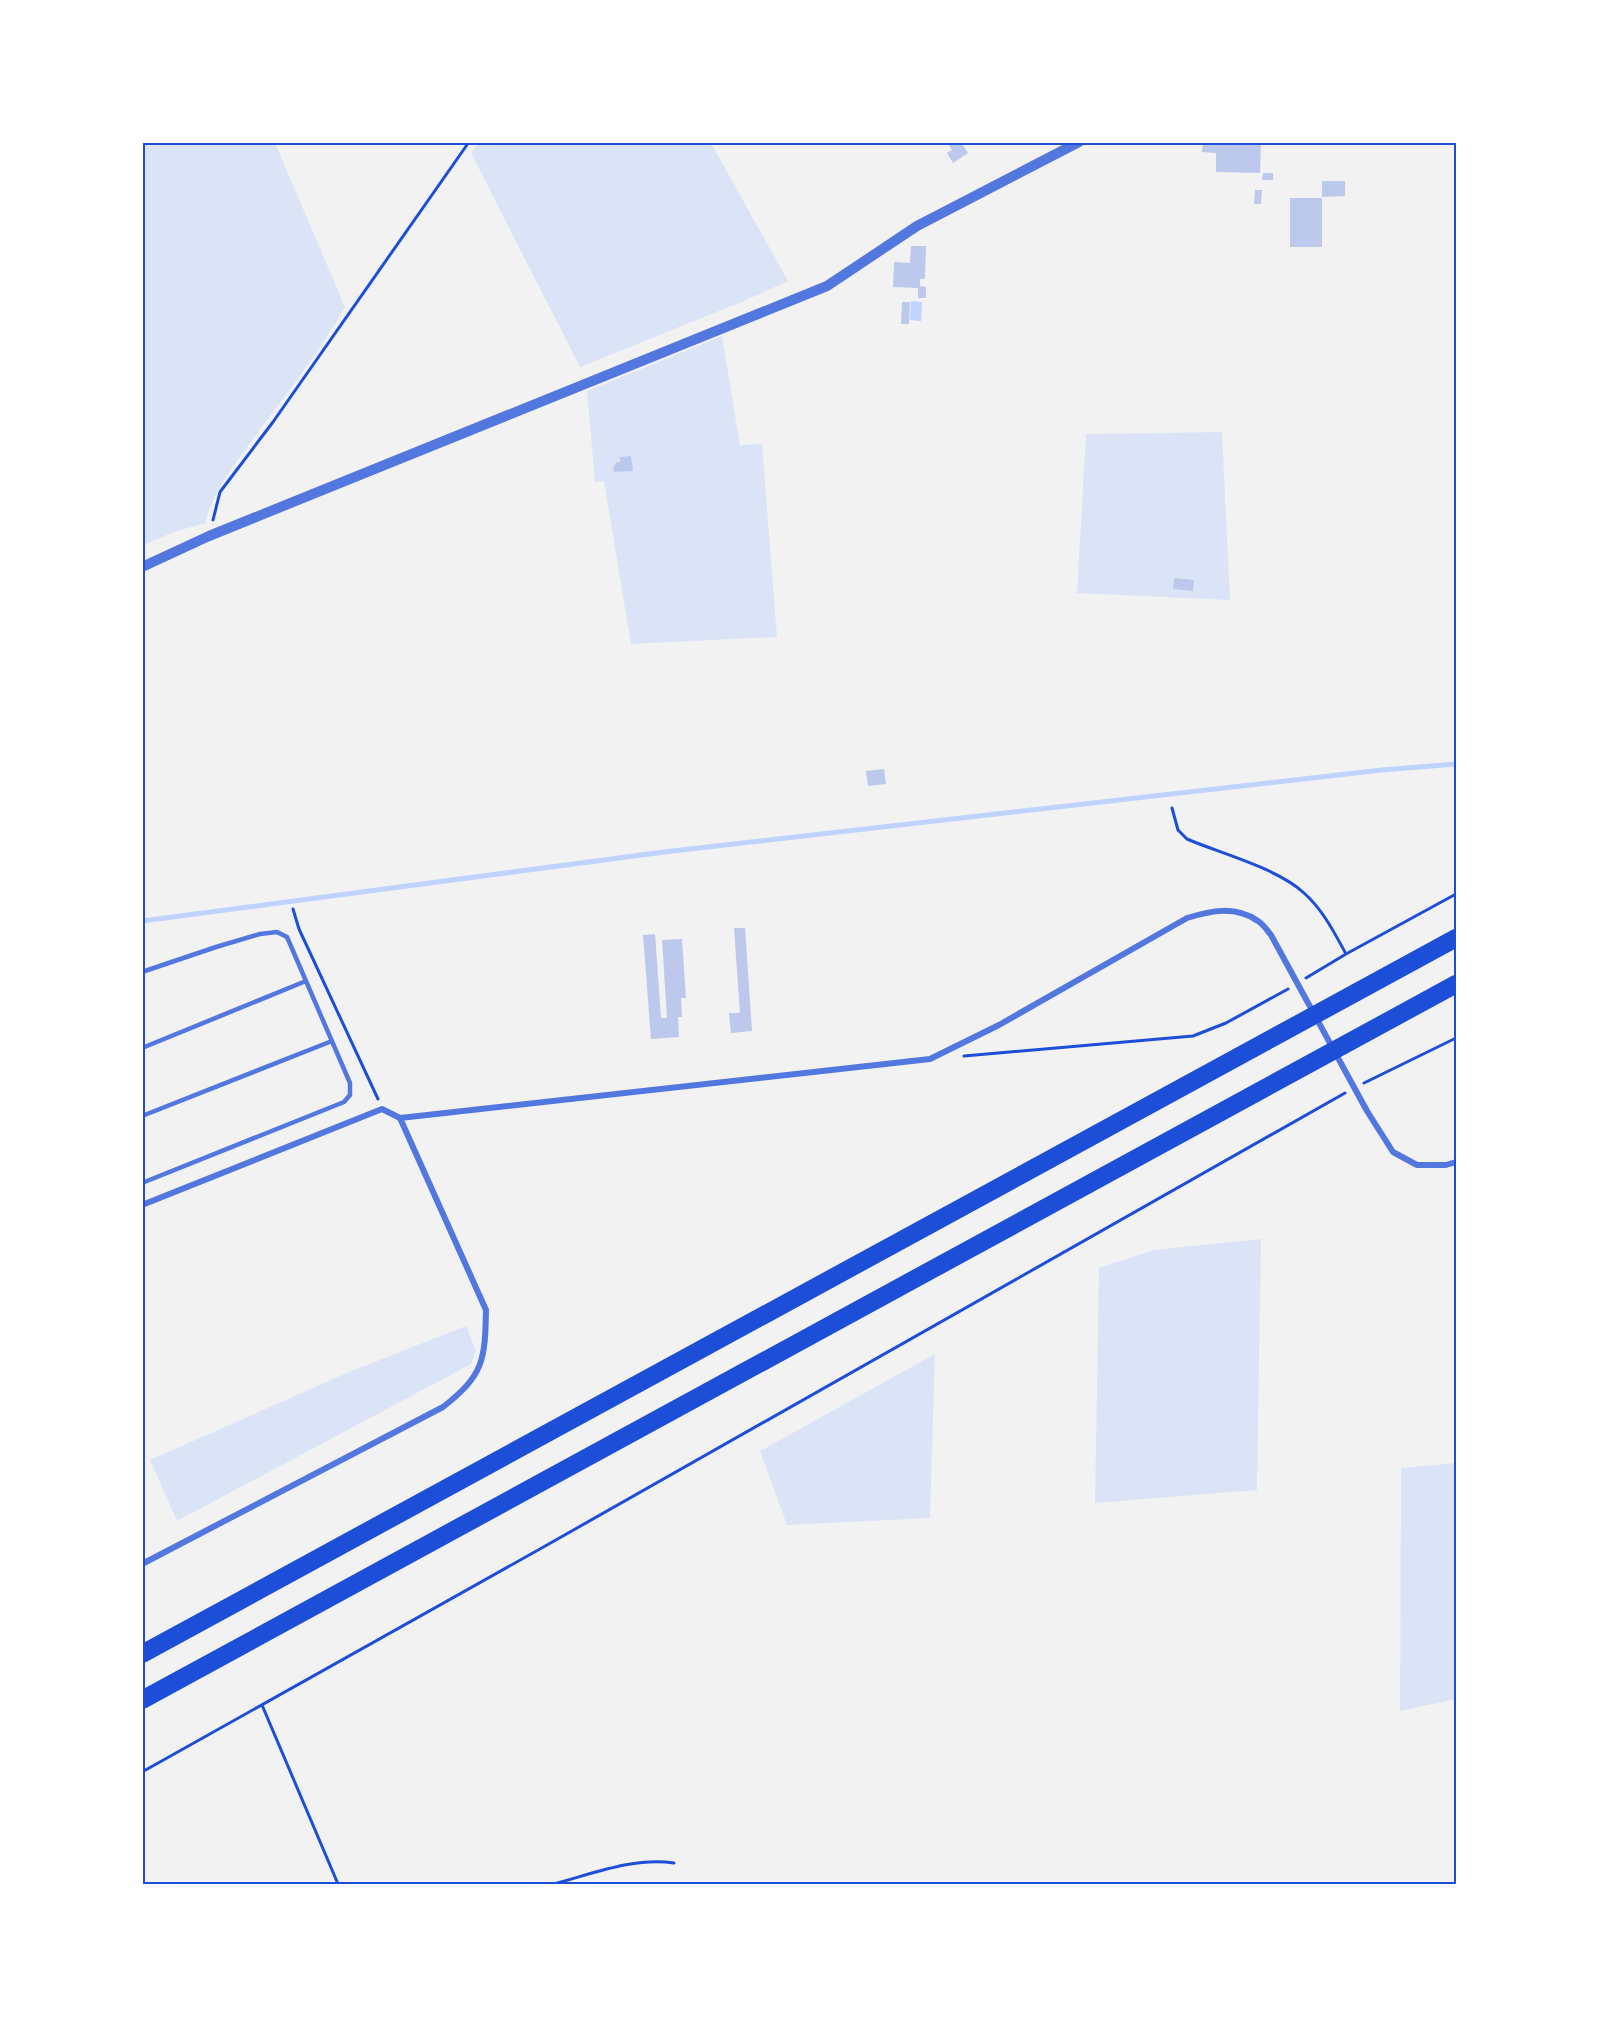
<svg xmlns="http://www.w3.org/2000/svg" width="1599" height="2027" viewBox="0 0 1599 2027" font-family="'Alegreya Sans',sans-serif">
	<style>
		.green { fill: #dbe4f7 }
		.water { fill: #bfd3fe }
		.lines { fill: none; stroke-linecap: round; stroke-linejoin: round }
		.stream { stroke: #bfd3fe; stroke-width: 5 }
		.building { fill: #bdc9ec }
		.path { stroke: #1d4ed8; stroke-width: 3 }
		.service { stroke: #5277de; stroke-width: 4.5 }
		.minor { stroke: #5277de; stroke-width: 6 }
		.tertiary { stroke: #5277de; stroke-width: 10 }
		.motorway { stroke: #1d4ed8; stroke-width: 18 }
		.neatline { fill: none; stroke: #1d4ed8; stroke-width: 2 }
	</style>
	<rect width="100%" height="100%" fill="#f2f2f2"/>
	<path class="green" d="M143,142L275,143L345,307C321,349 291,388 261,428C240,458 214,487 205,523L174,532L143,545Z
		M479,142L711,143L788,281L744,301L580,367L471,153Z
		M722,336L740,445L762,444L777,637L631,644L604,481L595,482L587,391Z
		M1222,432L1230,600L1077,593L1086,434Z
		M1261,1239L1257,1490L1095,1503L1099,1268L1154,1250Z
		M466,1326L476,1351L471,1364L177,1521L150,1460L349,1372Z
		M935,1354L930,1518L787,1525L760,1451Z
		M1456,1463V1699L1400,1711L1401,1468Z"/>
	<path class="water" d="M911,301L922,302L921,321L910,320Z"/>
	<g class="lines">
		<path class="stream" d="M142,921L664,852L1382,770L1456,764"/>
	</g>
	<path class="building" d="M947,142H961L968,153L953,163L947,153L952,150Z
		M1203,142H1261L1260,173L1216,172V153L1202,152Z
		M1263,173H1273V180H1262Z
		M1322,181H1345V196L1322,197Z
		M1255,190H1262L1261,204H1254Z
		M1290,198H1322V247H1290Z
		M911,246H926L925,279H920V286L926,287V298H918V288L893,287L894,262L910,263Z
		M902,302H910L909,324H901Z
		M631,456L633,471L614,472L613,467L617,462H620V457Z
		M1174,578L1194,580L1193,591L1173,589Z
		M884,769L886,784L868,786L866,771Z
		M734,928H745L752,1031L731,1033L729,1013H740Z
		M655,934L661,1018H667L662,940L682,939L686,998H681L682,1017H678L679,1037L651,1039L643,935Z"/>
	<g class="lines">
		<path class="path" d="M213,520L220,492L273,422L469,142
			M1172,808L1178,830L1187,839C1222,854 1277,868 1304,893C1323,910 1334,932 1346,954
			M293,909L299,929L378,1099
			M1306,978L1346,954L1456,894
			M964,1056L1193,1036L1226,1023L1288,989
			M1364,1083L1456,1038
			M262,1705L338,1884
			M142,1772L547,1545L1345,1093
			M554,1884C592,1874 634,1857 674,1863"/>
		<path class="service" d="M142,972L216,947L260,934L277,932L287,937L350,1083V1095L344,1102L142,1183
			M142,1048L306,981
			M142,1116L332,1041"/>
		<path class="minor" d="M142,1205L382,1109L400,1118L930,1059L999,1025L1187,918C1210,911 1235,905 1258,921C1263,924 1267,930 1271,935L1367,1111L1393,1152L1417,1165H1446L1456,1162
			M142,1564L443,1407C484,1375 485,1360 486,1310L400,1118"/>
		<path class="tertiary" d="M142,567L209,536L827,286L917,226L1079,142"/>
		<path class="motorway" d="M142,1654L1456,938
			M142,1700L1456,984"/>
	</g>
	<rect width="1599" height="2027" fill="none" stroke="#ffffff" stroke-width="288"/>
	<rect x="144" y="144" width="1311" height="1739" class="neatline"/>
</svg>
